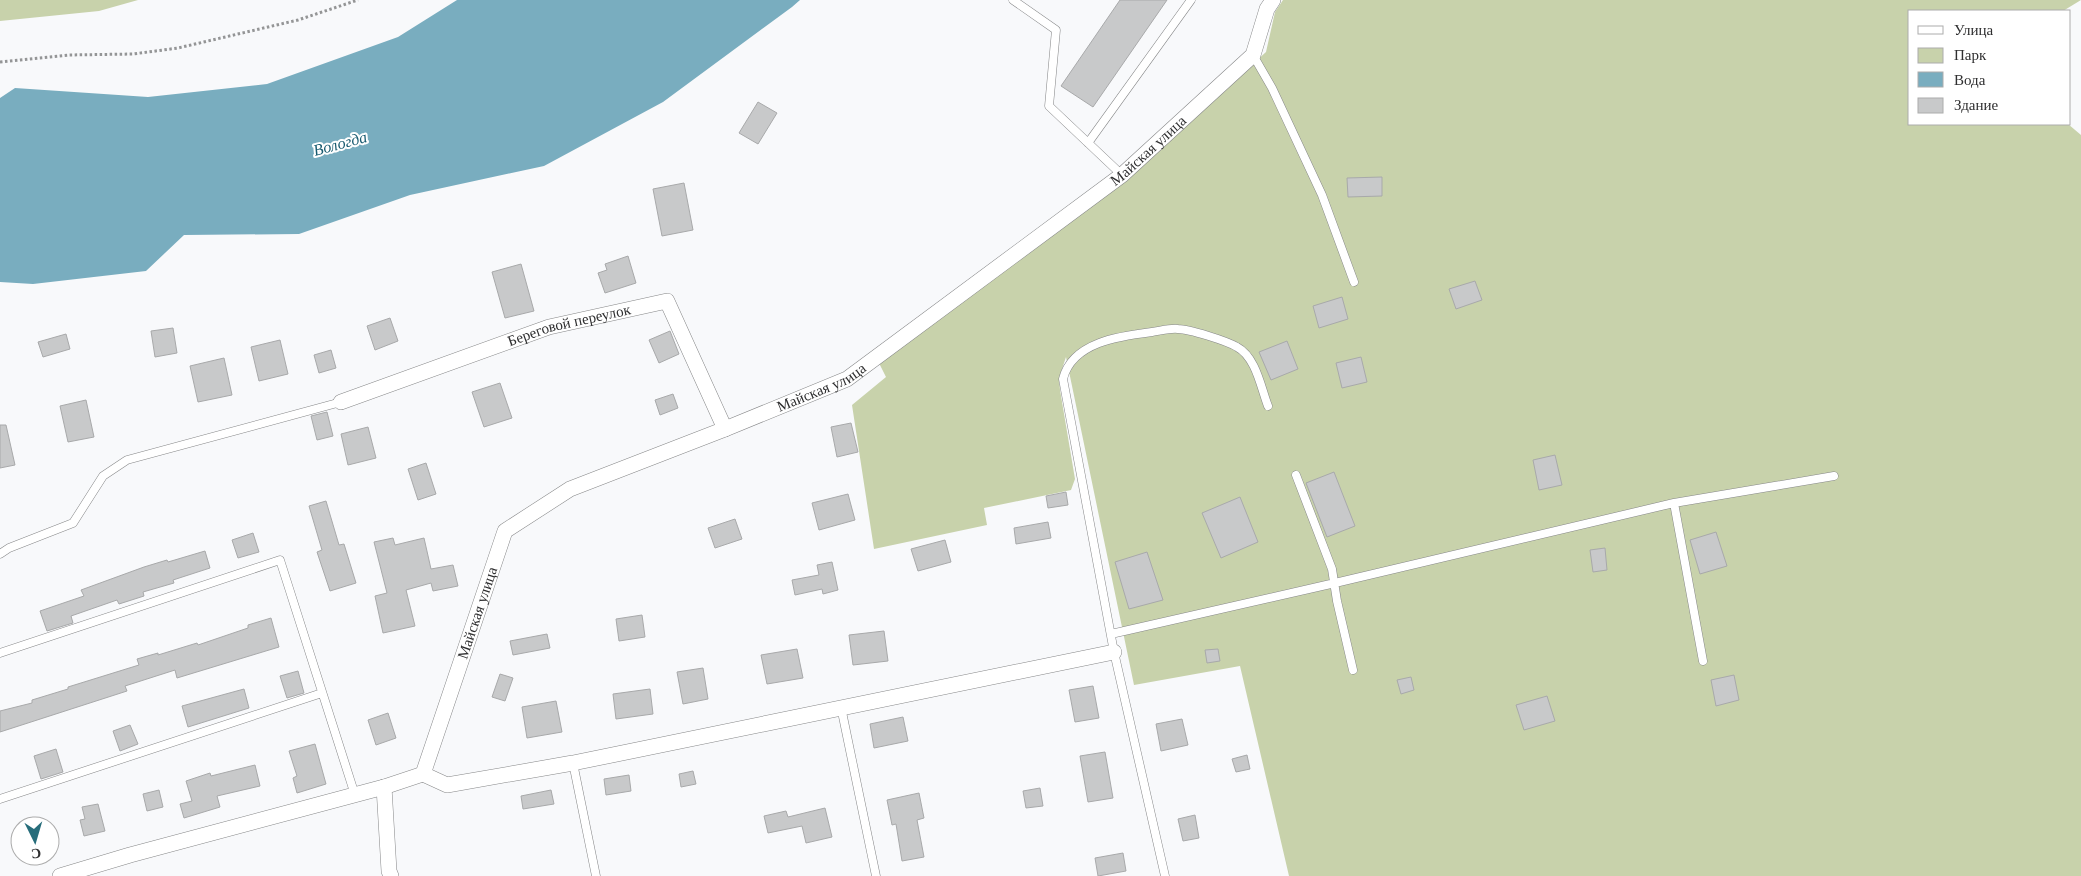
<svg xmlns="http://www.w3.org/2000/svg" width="2081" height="876" viewBox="0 0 2081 876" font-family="'Times New Roman',serif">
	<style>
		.green { fill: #c8d2ab }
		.water { fill: #79adbf }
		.building { fill: #c8c9ca; stroke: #a8a9aa }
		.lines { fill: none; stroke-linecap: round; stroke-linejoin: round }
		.service-casing { stroke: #868788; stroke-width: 9 }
		.minor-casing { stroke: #868788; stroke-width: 16 }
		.path { stroke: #949596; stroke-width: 3; stroke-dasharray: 2.5 2.5; stroke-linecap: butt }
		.service { stroke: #fff; stroke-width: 8 }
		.minor { stroke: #fff; stroke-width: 15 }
		.labels { text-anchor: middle; stroke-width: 4; stroke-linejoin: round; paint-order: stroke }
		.street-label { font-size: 15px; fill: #2f2f30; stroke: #fff }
		.water-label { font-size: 16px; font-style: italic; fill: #185b70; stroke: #fff }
	</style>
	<rect width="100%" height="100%" fill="#f8f9fb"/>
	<path class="green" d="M0,0H138L99,11L0,21Z
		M1283,0H2081L2063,11H1910V124H2068L2081,135V876H1289L1240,666L1134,685L1066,357L1059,378L1060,390L1075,479L1071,490L984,508L987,525L874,549L852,405L886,377L879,363L1125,180L1266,52L1275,12Z"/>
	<path class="water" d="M457,0H800L792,7L663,102L544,166L410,195L299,234L184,235L146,271L33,284L0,282V98L15,88L148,97L267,84L398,37Z"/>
	<path class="building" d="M1120,0H1167L1093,107L1061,86Z
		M758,102L777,113L758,144L739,133Z
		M1382,177V196L1348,197L1347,178Z
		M684,183L693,230L662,236L653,189Z
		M628,256L636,283L605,293L598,273L607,270L605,264Z
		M521,264L534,311L505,318L492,272Z
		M1475,281L1482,300L1456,309L1449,289Z
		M1342,297L1348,319L1319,328L1313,306Z
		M390,318L398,341L375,350L367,326Z
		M173,328L177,353L155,357L151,331Z
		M670,331L679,354L659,363L649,340Z
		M66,334L70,349L43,357L38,342Z
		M280,340L288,374L259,381L251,347Z
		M1287,341L1298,369L1271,380L1259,352Z
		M331,350L336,368L319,373L314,355Z
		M1361,357L1367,382L1342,388L1336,363Z
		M224,358L232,395L198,402L190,366Z
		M500,383L512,418L484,427L472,392Z
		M673,394L678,408L660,415L655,400Z
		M86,400L94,437L68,442L60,406Z
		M327,412L333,436L317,440L311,416Z
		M851,423L858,452L837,457L831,427Z
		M0,425H6L15,465L0,468Z
		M368,427L376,458L348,465L341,434Z
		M1555,455L1562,485L1539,490L1533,460Z
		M426,463L436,494L418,500L408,469Z
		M1334,472L1355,526L1327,537L1306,483Z
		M1066,492L1068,505L1048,508L1046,496Z
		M848,494L855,520L819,530L812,503Z
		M1240,497L1258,542L1221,558L1202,513Z
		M326,501L339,545L344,544L356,583L330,591L317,552L322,550L309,506Z
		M735,519L742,539L715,548L708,528Z
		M1048,522L1051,538L1016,544L1014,528Z
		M1716,532L1727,566L1700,574L1690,540Z
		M253,533L259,552L238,558L232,540Z
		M393,538L395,545L424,538L431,569L453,565L458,586L433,591L431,583L406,590L415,626L383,633L375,596L387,593L374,542Z
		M945,540L951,562L918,571L911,549Z
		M1605,548L1607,570L1593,572L1590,550Z
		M205,551L210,568L173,580L174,583L143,592L144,596L119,604L117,600L71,616L73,623L47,631L40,611L84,596L81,590L144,567L167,560L168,562Z
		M1147,552L1163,600L1129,609L1115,562Z
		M832,562L838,590L823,594L822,589L795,595L792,580L819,575L817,565Z
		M642,615L645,637L619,641L616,619Z
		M271,618L279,647L177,678L175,670L125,686L127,691L0,732V711L32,703V700L68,689V687L139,665L137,659L158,653V655L197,643L198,645L248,628V625Z
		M884,631L888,661L853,665L849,635Z
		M547,634L550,648L513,655L510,641Z
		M797,649L803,678L767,684L761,655Z
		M1218,649L1220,661L1207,663L1205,650Z
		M703,668L708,699L683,704L677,672Z
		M298,671L304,693L287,698L280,676Z
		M500,674L513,678L505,701L492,697Z
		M1734,675L1739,700L1716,706L1711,680Z
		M1411,677L1414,690L1401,694L1397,680Z
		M1093,686L1099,718L1075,722L1069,690Z
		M244,689L249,708L188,727L182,706Z
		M650,689L653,714L616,719L613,694Z
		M1547,696L1555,721L1524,730L1516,705Z
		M556,701L562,732L527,738L522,707Z
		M388,713L396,738L376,745L368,720Z
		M903,717L908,741L874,748L870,724Z
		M1182,719L1188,745L1161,751L1156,724Z
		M130,725L138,744L120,751L113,731Z
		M315,744L326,784L297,793L293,778L297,776L289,751Z
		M56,749L63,772L41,779L34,756Z
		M1105,752L1113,798L1088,802L1080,756Z
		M1247,755L1250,769L1236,772L1232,759Z
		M255,765L260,786L217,796L220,807L184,818L180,804L192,801L186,781L210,773L211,776Z
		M693,771L696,784L681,787L679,774Z
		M629,775L631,791L606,795L604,779Z
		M1040,788L1043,806L1026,808L1023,791Z
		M159,790L163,807L147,811L143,794Z
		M551,790L554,804L523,809L521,796Z
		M919,793L924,818L917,820L924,857L902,861L896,824L892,825L887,800Z
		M98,804L105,831L84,836L80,820L85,819L82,807Z
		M825,808L832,837L806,843L802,826L768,833L764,816L786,811L788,817Z
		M1195,815L1199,838L1183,841L1178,819Z
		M1123,853L1126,871L1098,876L1095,858Z"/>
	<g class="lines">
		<g class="service-casing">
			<path id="service" d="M1013,0L1056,30L1049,106L1122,175
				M1253,55L1272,88L1322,195L1354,282
				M1088,143L1191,0
				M1296,475L1332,569L1337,601L1353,670
				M1674,503L1703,661
				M0,554L9,548L73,523L103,476L127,460L341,402
				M1111,634L1335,583L1674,503L1834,476
				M0,653L280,560L355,795
				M841,707L876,876
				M573,763L596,876
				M0,799L322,693
				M1165,876L1114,652L1063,379C1072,342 1120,336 1152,332C1160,331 1170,328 1178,329C1189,329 1227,341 1237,347C1256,357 1261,388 1268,406"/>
		</g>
		<g class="minor-casing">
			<g id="minor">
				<path id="s1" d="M341,402L549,327L667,301L725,429"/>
				<path id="s2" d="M423,774L505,531L570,489L725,429L847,379L1122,175L1253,55L1267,9L1273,0"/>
				<path d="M384,787L389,871L391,876"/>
				<path d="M60,876L130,855L384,787L423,774L447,785L573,763L1114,652"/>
			</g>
		</g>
		<path class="path" d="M0,62L69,55L133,54L178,48L298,20L358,0"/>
		<use href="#service" class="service"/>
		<use href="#minor" class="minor"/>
	</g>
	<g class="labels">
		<g class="street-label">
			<text dy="5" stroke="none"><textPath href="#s2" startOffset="1010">Майская улица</textPath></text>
			<text dy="5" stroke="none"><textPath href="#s1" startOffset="241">Береговой переулок</textPath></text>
			<text dy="5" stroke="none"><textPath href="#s2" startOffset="605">Майская улица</textPath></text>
			<text dy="5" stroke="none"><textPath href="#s2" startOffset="170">Майская улица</textPath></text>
		</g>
		<g class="water-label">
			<text transform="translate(340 143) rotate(-15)" y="6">Вологда</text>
		</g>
	</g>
	<rect x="1908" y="10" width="162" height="115" fill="#ffffff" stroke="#acacac"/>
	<rect x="1918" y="26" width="25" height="8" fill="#ffffff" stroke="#acacac"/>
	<text x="1954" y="35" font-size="15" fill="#2f2f30">Улица</text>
	<rect x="1918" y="48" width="25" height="15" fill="#c8d2ab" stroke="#acacac"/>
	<text x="1954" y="60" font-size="15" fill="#2f2f30">Парк</text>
	<rect x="1918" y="72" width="25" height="15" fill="#79adbf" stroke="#acacac"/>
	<text x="1954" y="85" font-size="15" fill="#2f2f30">Вода</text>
	<rect x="1918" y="98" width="25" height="15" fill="#c8c9ca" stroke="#acacac"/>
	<text x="1954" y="110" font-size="15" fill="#2f2f30">Здание</text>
	<g transform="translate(35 841) rotate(175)"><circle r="24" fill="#ffffff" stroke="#acacac"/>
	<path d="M0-4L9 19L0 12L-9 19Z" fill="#276d7b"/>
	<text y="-8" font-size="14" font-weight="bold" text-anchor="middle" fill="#2f2f30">С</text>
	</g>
</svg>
